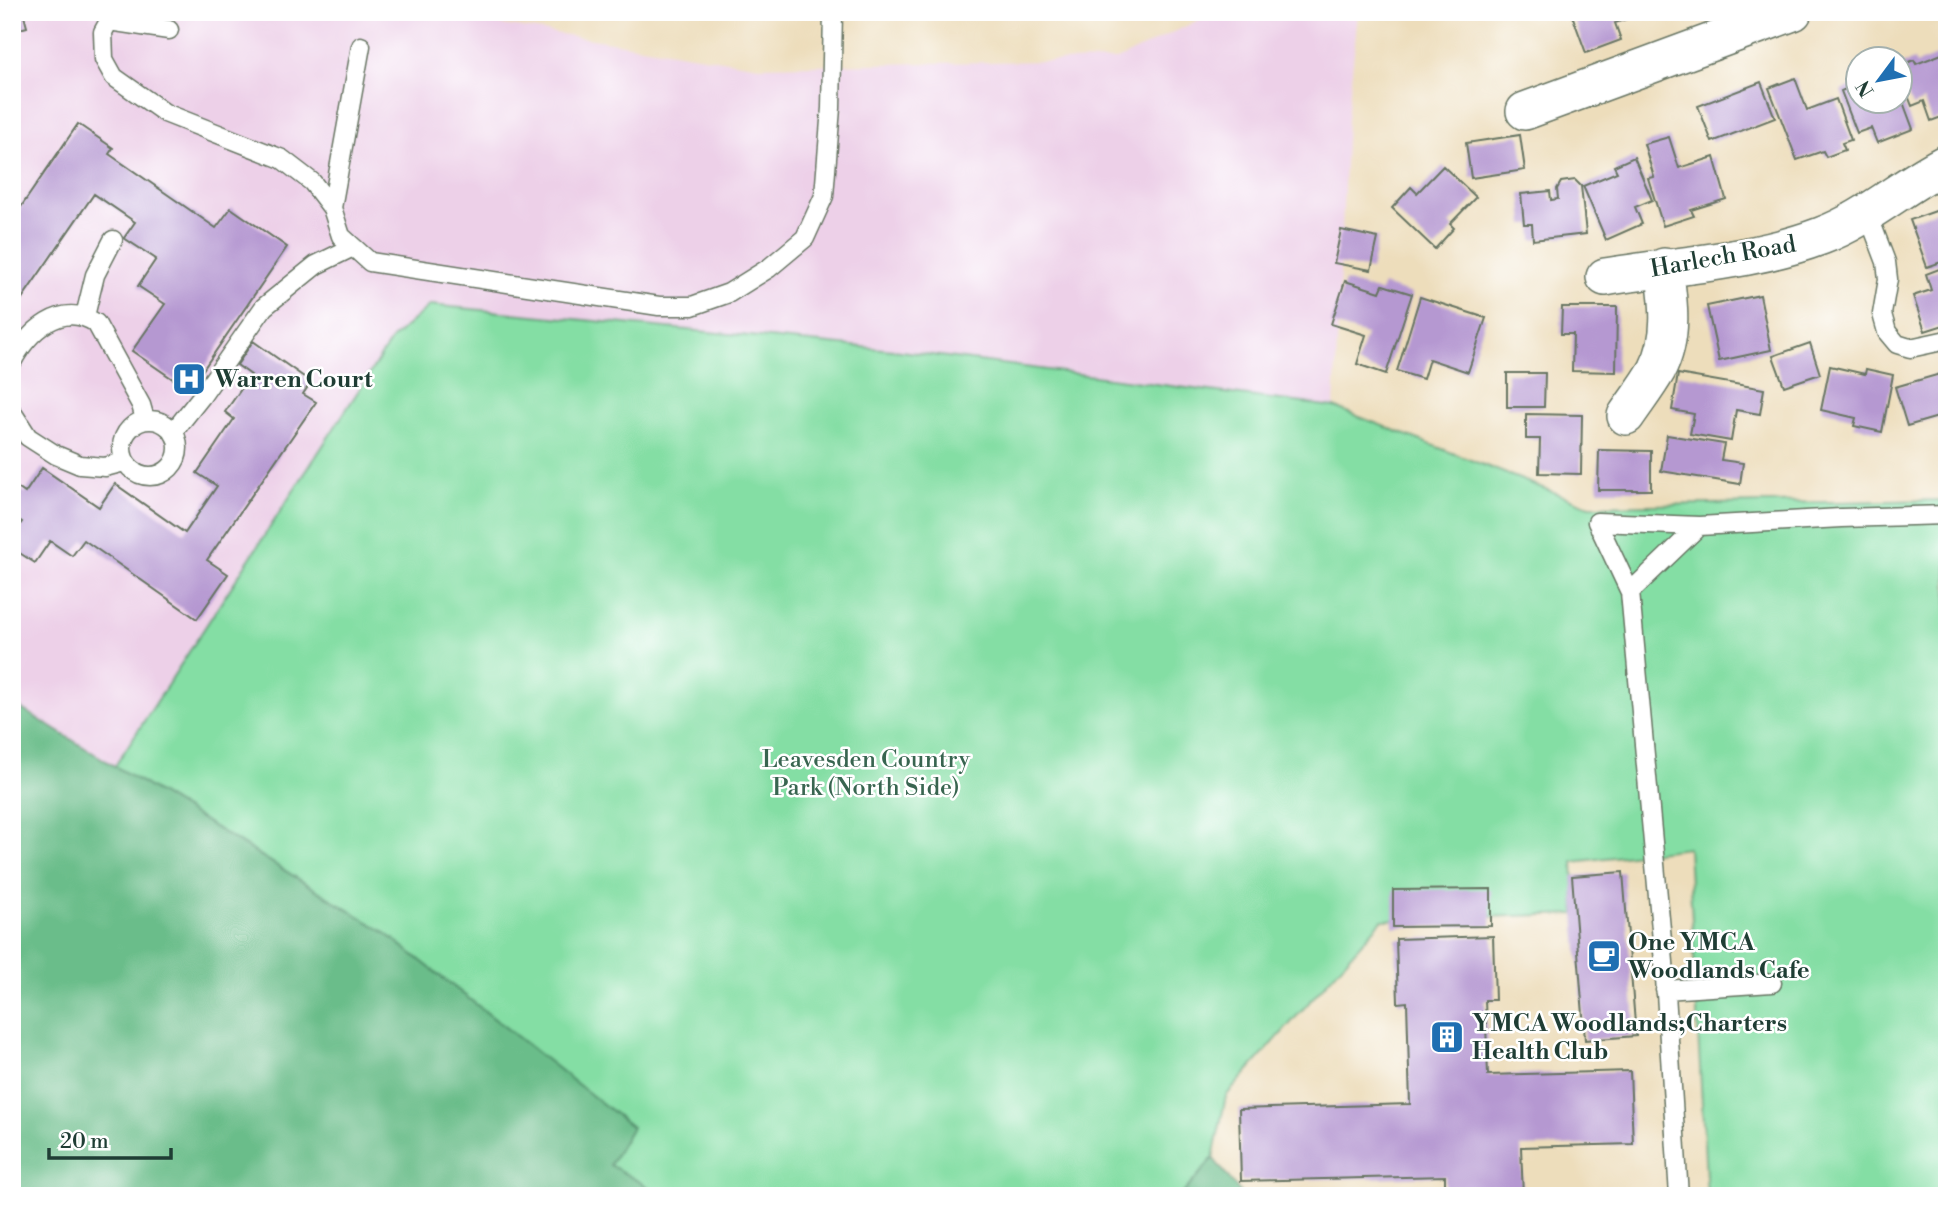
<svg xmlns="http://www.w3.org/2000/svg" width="1959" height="1208" viewBox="0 0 1959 1208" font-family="'Libre Bodoni',serif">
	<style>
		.built { fill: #edd0e8 }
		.green { fill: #84dea4; stroke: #528e6c; stroke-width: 2 }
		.forest { fill: #6bbd8a; stroke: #457d5f; stroke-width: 2 }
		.building { fill: #b598d1 }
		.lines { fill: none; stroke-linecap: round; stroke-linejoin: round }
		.service-casing { stroke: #677563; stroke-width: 21 }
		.minor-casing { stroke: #677563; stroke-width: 40 }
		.service { stroke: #fff; stroke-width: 18 }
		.minor { stroke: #fff; stroke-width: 37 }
		.labels { text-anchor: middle; stroke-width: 5; stroke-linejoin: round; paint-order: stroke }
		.street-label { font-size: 24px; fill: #1f3d34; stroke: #fff }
		.poi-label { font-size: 24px; font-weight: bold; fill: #1f3d34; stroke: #fff; text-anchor: start }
		.park-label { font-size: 24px; fill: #386550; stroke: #fff }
	</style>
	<rect width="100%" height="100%" fill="#fff"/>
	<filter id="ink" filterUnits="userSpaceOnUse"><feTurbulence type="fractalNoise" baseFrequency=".0143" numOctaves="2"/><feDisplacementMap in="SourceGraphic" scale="14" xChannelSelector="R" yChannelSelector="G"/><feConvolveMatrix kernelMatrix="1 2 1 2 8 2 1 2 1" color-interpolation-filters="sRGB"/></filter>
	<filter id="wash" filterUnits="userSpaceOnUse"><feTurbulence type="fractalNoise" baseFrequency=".00686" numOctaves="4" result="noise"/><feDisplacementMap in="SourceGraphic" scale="28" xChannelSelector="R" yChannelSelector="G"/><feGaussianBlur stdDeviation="1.57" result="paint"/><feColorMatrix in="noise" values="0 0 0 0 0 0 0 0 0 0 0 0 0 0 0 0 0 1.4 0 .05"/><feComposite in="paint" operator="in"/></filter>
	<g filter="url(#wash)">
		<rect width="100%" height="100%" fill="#edddbb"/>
		<path class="built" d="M12,12H423L759,66L1117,60L1215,12H1358L1347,119L1334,407L893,350L430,305L392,339L115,766L12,703Z"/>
		<path class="green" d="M430,305L893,350L1334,407L1589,506L1947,500V1196H1707L1688,848L1573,862L1575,914L1382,920L1226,1096L1213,1158L1181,1196H664L610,1165L631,1127L383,931L115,766L392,339Z"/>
		<path class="forest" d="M12,703L383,931L632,1127L610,1165L664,1196H12Z
			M1213,1158L1243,1196H1181Z"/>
		<g id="blocks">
			<path class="building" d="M12,12H23L27,27L12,31Z
				M1571,12H1643V13L1615,23L1621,40L1586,53Z
				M1947,52V115L1931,121L1924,101L1912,106L1899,72V66L1914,60L1916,64Z
				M1857,71V102H1899L1900,94L1913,129L1877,143L1871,128L1857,133L1841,91L1855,85L1851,73Z
				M1795,78L1807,110L1836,99L1851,140L1842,143L1845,150L1826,157L1823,151L1797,160L1769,88Z
				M1761,82L1775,118L1712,142L1698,106Z
				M78,124L113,148L109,154L216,228L231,208L287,247L189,390L132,351L165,304L138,286L156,259L124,238L135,222L94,194L12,313V220Z
				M1520,135L1525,170L1471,178L1466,143Z
				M1669,137L1679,168L1714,157L1726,199L1691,210L1694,216L1663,226L1648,178L1654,177L1644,144Z
				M1634,157L1652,200L1635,207L1642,224L1606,240L1583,186L1617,172L1614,166Z
				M1443,166L1476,197L1450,224L1454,228L1435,249L1392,208L1411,187L1417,193Z
				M1575,180L1581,186L1586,234L1533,240L1532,224H1524L1521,194L1550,191L1551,200L1558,199L1557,189L1561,182Z
				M1947,207V260L1927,267L1910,220Z
				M1341,230L1378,238L1371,270L1334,263Z
				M1947,266V324L1925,331L1913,296L1931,290L1926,274Z
				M1345,281L1380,292L1383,285L1412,294L1386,374L1357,364L1366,335L1331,324Z
				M1760,295L1771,350L1719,361L1707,306Z
				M1420,297L1486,318L1468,372L1429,359L1423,379L1397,371Z
				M1562,307H1617L1616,372L1572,371L1573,334H1561Z
				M253,341L311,382L303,394L316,402L207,560L228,574L197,619L84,540L72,556L50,541L35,563L12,548V536L22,522L12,515V484L25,493L42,468L99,507L115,484L185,533L217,486L197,473L234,419L225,412L251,375L237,365Z
				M1810,343L1820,374L1784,386L1773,356Z
				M1830,366L1865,374L1866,369L1893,375L1882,432L1854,426L1856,418L1821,410Z
				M1947,372V428L1941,430L1938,417L1907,426L1895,387Z
				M1507,373H1545L1544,407H1507Z
				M1678,374L1764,389L1760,414L1736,410L1731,441L1690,434L1694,414L1672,410Z
				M1526,414L1582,415L1581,474L1539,473L1540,439H1526Z
				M1667,435L1724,444L1721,460L1743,463L1740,484L1661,471Z
				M1599,450L1651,451V490H1598Z
				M1623,872L1636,1036L1585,1040L1572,876Z
				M1491,889V926L1393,927V890Z
				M1493,936L1495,1000H1485L1488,1075L1630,1071L1633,1144L1521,1147L1523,1196H1445V1176L1241,1181L1239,1109L1410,1104L1407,1002L1398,1003L1396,939Z"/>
		</g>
	</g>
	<g filter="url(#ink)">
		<use href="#blocks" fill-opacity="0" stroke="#677563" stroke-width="2"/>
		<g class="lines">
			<g class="service-casing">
				<path id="service" d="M169,30L109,21L103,32L104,59L114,77L165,113L282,159L312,182L332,208
					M361,46L332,208L341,236L370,262L659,306H692L729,293L769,268L805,238L824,196L831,108L833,12
					M1867,212L1886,262L1888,279L1882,314L1887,332L1897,344L1910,348L1947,340
					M85,316L95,275L113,240
					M12,362C28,332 61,300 96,323L141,405L145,419
					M12,412L28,437L56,455L80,465L105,467L124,462
					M122 448a28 28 0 1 1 56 0a28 28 0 1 1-56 0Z
					M174,431L201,397L264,307L316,265L353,247
					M1630,592L1597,522L1699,526
					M1665,990L1772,983
					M1679,1196L1664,962L1630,592L1699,526L1841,518L1947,515"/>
			</g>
			<g class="minor-casing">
				<path id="minor" d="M1525,111L1793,12
					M1605,277C1677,265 1752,262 1821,236C1867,219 1903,185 1947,163
					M1626,416C1636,401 1648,386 1657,370C1674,337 1669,302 1664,267"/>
			</g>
			<use href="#service" class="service"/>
			<use href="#minor" class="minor"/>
		</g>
	</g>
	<defs>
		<g id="hospital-square" transform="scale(1.75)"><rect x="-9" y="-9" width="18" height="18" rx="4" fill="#1f6fb2" stroke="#fff"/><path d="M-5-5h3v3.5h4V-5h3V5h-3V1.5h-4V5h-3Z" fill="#fff"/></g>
		<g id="cafe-square" transform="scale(1.75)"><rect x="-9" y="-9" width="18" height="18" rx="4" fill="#1f6fb2" stroke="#fff"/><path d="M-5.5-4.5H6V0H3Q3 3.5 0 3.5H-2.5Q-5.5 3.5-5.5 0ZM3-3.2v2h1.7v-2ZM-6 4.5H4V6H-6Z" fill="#fff"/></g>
		<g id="building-square" transform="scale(1.75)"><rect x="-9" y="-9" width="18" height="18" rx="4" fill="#1f6fb2" stroke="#fff"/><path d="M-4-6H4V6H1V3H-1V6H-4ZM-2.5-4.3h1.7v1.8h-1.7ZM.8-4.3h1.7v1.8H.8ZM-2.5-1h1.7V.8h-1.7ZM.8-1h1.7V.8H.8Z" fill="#fff"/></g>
	</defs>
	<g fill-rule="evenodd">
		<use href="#hospital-square" x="189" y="379"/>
		<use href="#cafe-square" x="1604" y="956"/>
		<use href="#building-square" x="1447" y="1037"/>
	</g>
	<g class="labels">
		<g class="street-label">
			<text transform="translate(1723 256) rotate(-10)" y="8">Harlech Road</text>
		</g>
		<g class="poi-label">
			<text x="214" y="387">Warren Court</text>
			<text x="1628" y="950">One YMCA<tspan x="1628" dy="28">Woodlands Cafe</tspan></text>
			<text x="1472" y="1031">YMCA Woodlands;Charters<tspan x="1472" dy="28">Health Club</tspan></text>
		</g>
		<g class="park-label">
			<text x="866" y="767">Leavesden Country<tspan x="866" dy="28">Park (North Side)</tspan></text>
		</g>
	</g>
	<rect width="1959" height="1208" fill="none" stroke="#fff" stroke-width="42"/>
	<g transform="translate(1879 80) rotate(238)"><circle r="33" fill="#ffffff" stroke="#a5b1ae" stroke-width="2"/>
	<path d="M0-5L12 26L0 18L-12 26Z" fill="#1f6fb2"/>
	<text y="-10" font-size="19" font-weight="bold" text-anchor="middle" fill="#1f3d34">N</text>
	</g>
	<path d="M49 1148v10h122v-10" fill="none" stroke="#1f3d34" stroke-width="3.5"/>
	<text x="60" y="1148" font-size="21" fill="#1f3d34" stroke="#ffffff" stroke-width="5" paint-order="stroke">20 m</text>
</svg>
